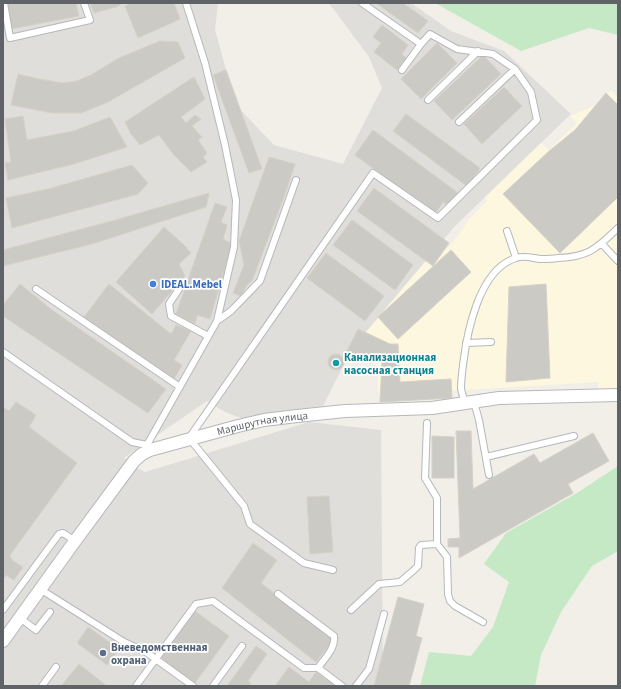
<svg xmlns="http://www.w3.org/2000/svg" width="621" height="689" viewBox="0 0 621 689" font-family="'Source Sans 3',sans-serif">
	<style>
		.commercial { fill: #fef7e0 }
		.industrial { fill: #e0deda }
		.green { fill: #c5e8c5 }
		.building { fill: #cccac5; stroke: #d6d1c6 }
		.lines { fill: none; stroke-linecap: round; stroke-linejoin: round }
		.service-casing { stroke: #b5b8bc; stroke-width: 8 }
		.minor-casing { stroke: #b5b8bc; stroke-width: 14 }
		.service { stroke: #fff; stroke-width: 6 }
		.minor { stroke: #fff; stroke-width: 12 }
		.shop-dot { fill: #3f7fe0; stroke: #fff; stroke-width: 1.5 }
		.culture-dot { fill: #0f9aa8; stroke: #fff; stroke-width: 1.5 }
		.service-dot { fill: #5c6f8a; stroke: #fff; stroke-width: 1.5 }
		.labels { text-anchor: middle; stroke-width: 3.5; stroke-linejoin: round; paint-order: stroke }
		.shop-label { font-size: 11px; font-weight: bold; fill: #366cbe; stroke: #fff; text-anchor: start }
		.culture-label { font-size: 11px; font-weight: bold; fill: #0d838f; stroke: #fff; text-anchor: start }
		.street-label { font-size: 11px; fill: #5f6368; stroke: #fff }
		.service-label { font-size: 11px; font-weight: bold; fill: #4e5e75; stroke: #fff; text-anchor: start }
	</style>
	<rect width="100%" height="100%" fill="#f1efe8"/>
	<path class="commercial" d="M611,90L618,97V389L599,390L598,382L379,395L377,365L347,345L362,325L435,253L439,256L454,241L470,218L487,201L478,191L539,141L549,150L577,123L570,116L594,106Z"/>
	<path class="industrial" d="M3,3H218L215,30L236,105L274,145L343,164L382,88L369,57L329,3H411L451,31L504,51L571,114L456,225L433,252L351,350L323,406L275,412L243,419L223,411L207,401L124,458L128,461L3,635Z
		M309,422L381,430L383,686H3V649L134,466L145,472Z"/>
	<path class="green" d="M435,3H618V35L589,28L521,51Z
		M618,466V551L592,566L561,612L541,655L535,686H420L429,652L471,656L493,627L509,582L484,564L506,533L577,493Z"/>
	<path class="building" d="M7,3H76L79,16L11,29Z
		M90,3H123L116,7L94,13Z
		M132,3H174L180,19L138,38L125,6Z
		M376,3H403L428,21L418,33Z
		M382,25L408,45L402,54L406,58L397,70L374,52L381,43L373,37Z
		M160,41L178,42L185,58L108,102L81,113H52L11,105L18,74L39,79L63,83L77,81L91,75L119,58Z
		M437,43L457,63L421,99L401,79Z
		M483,55L501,74L452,120L434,101Z
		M226,70L262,169L249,173L213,75Z
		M194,77L205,99L181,117L186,123L195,115L201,119L192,126L202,137L198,140L207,153L203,157L207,162L191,172L174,155L159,135L140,145L131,134L125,122Z
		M504,87L522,106L482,144L464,124Z
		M606,93L618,105V197L560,253L503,194L548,152L575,130Z
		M406,114L480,168L467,186L393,131Z
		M23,116L27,140L74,131L110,117L127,147L74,164L8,180L5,163L11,162L5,119Z
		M373,130L458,193L449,206L443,202L435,214L355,155Z
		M269,157L295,164L284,197L252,281L247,285L241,296L233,293L244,265L239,241Z
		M132,165L148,183L138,194L12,228L6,198L48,189Z
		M374,188L449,243L433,266L357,211Z
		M209,193L206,207L92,244L3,266V250L112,221Z
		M215,203L227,207L221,222L227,225L223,239L232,244L210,319L197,315L195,324L176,314Z
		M352,220L413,265L395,290L333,245Z
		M164,227L184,245L191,253L179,264L185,276L152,314L116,282Z
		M451,250L471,272L398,339L378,317Z
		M326,253L384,296L365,321L307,278Z
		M20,284L52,310L166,389L148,413L3,316V305Z
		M109,284L171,334L176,325L191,331L174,360L182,365L174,379L84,317Z
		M546,284L550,378L506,382L509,287Z
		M358,329L390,344H398L400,382L451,379L452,398L380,402L382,362L346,353Z
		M328 362a8 8 0 1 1 16 0a8 8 0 1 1-16 0Z
		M16,402L36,415L29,427L77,463L10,555L12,560L23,567L14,580L6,575L3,580V407L9,411Z
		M456,431H471L473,489L534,454L540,463L593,433L609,461L568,484L573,493L459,558V547H448V539L460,538Z
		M432,436L454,437V478H432Z
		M329,496L333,552L310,554L307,497Z
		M253,543L277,560L261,583L333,640L316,662L222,588Z
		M398,597L424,604L416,636L422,638L409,686H374Z
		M195,611L229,636L195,683L161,658Z
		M88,627L119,649L107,665L77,643Z
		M256,646L267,654L248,681L251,683L248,686H227Z
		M79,664L107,686H61Z
		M289,667L309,682L316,672L335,686H275Z"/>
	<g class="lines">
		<g class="service-casing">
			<path id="service" d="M4,3L10,38L90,20L84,3
				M186,3L205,63L225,145L236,200L234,247L217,321
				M402,70L421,44
				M428,100L478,51
				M459,122L515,69
				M507,231L516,258
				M602,244L618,261
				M36,289L180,387
				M179,289L169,304L171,316L208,336
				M466,343L491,342
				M3,352L132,442L147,445L217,321L231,311L260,281L296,180
				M474,402L479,420L489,475
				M465,403C464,399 462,394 461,389C461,381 462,373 463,365C467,332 479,269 516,258C524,255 532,258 540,259C546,259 552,259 558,258C589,257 597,248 618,228
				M427,423L425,478L437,498V544L447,557L448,594L450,601L455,606L483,622
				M486,457L574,436
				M333,570L304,563L250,524L244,506L189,438L373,173L438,218L537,120L531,92L515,69L493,54L457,49L430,34L421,44L362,3
				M40,589L124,642L146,652L193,686
				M278,594L334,636C336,648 324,659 318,668
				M3,610L59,534L63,533L75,541
				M351,610L379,584L400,582L414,570L418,566L419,548L421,545L437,544
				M20,618L36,630L50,612
				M42,686L56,667
				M136,686L196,604L213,601L304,668H318L342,686
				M213,686L242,646
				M356,686L369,669L384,614"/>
		</g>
		<g class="minor-casing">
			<g id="minor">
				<path id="s1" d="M3,641L75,541L134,461L142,454L150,450L238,426L264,420L297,416L345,411L432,408L499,398L618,395"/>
			</g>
		</g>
		<use href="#service" class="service"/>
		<use href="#minor" class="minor"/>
	</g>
	<circle class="shop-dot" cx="153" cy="284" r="4"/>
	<circle class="culture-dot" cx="336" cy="363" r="4"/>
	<circle class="service-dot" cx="103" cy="653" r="4"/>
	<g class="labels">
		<g class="shop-label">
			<text x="161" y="288">IDEAL.Mebel</text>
		</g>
		<g class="culture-label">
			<text x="344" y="361">Канализационная<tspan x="344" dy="13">насосная станция</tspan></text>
		</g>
		<g class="street-label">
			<text dy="4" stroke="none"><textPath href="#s1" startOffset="358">Маршрутная улица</textPath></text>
		</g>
		<g class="service-label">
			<text x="111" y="651">Вневедомственная<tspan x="111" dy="13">охрана</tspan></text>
		</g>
	</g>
	<rect width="621" height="689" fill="none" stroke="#5f6368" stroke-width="8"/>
</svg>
